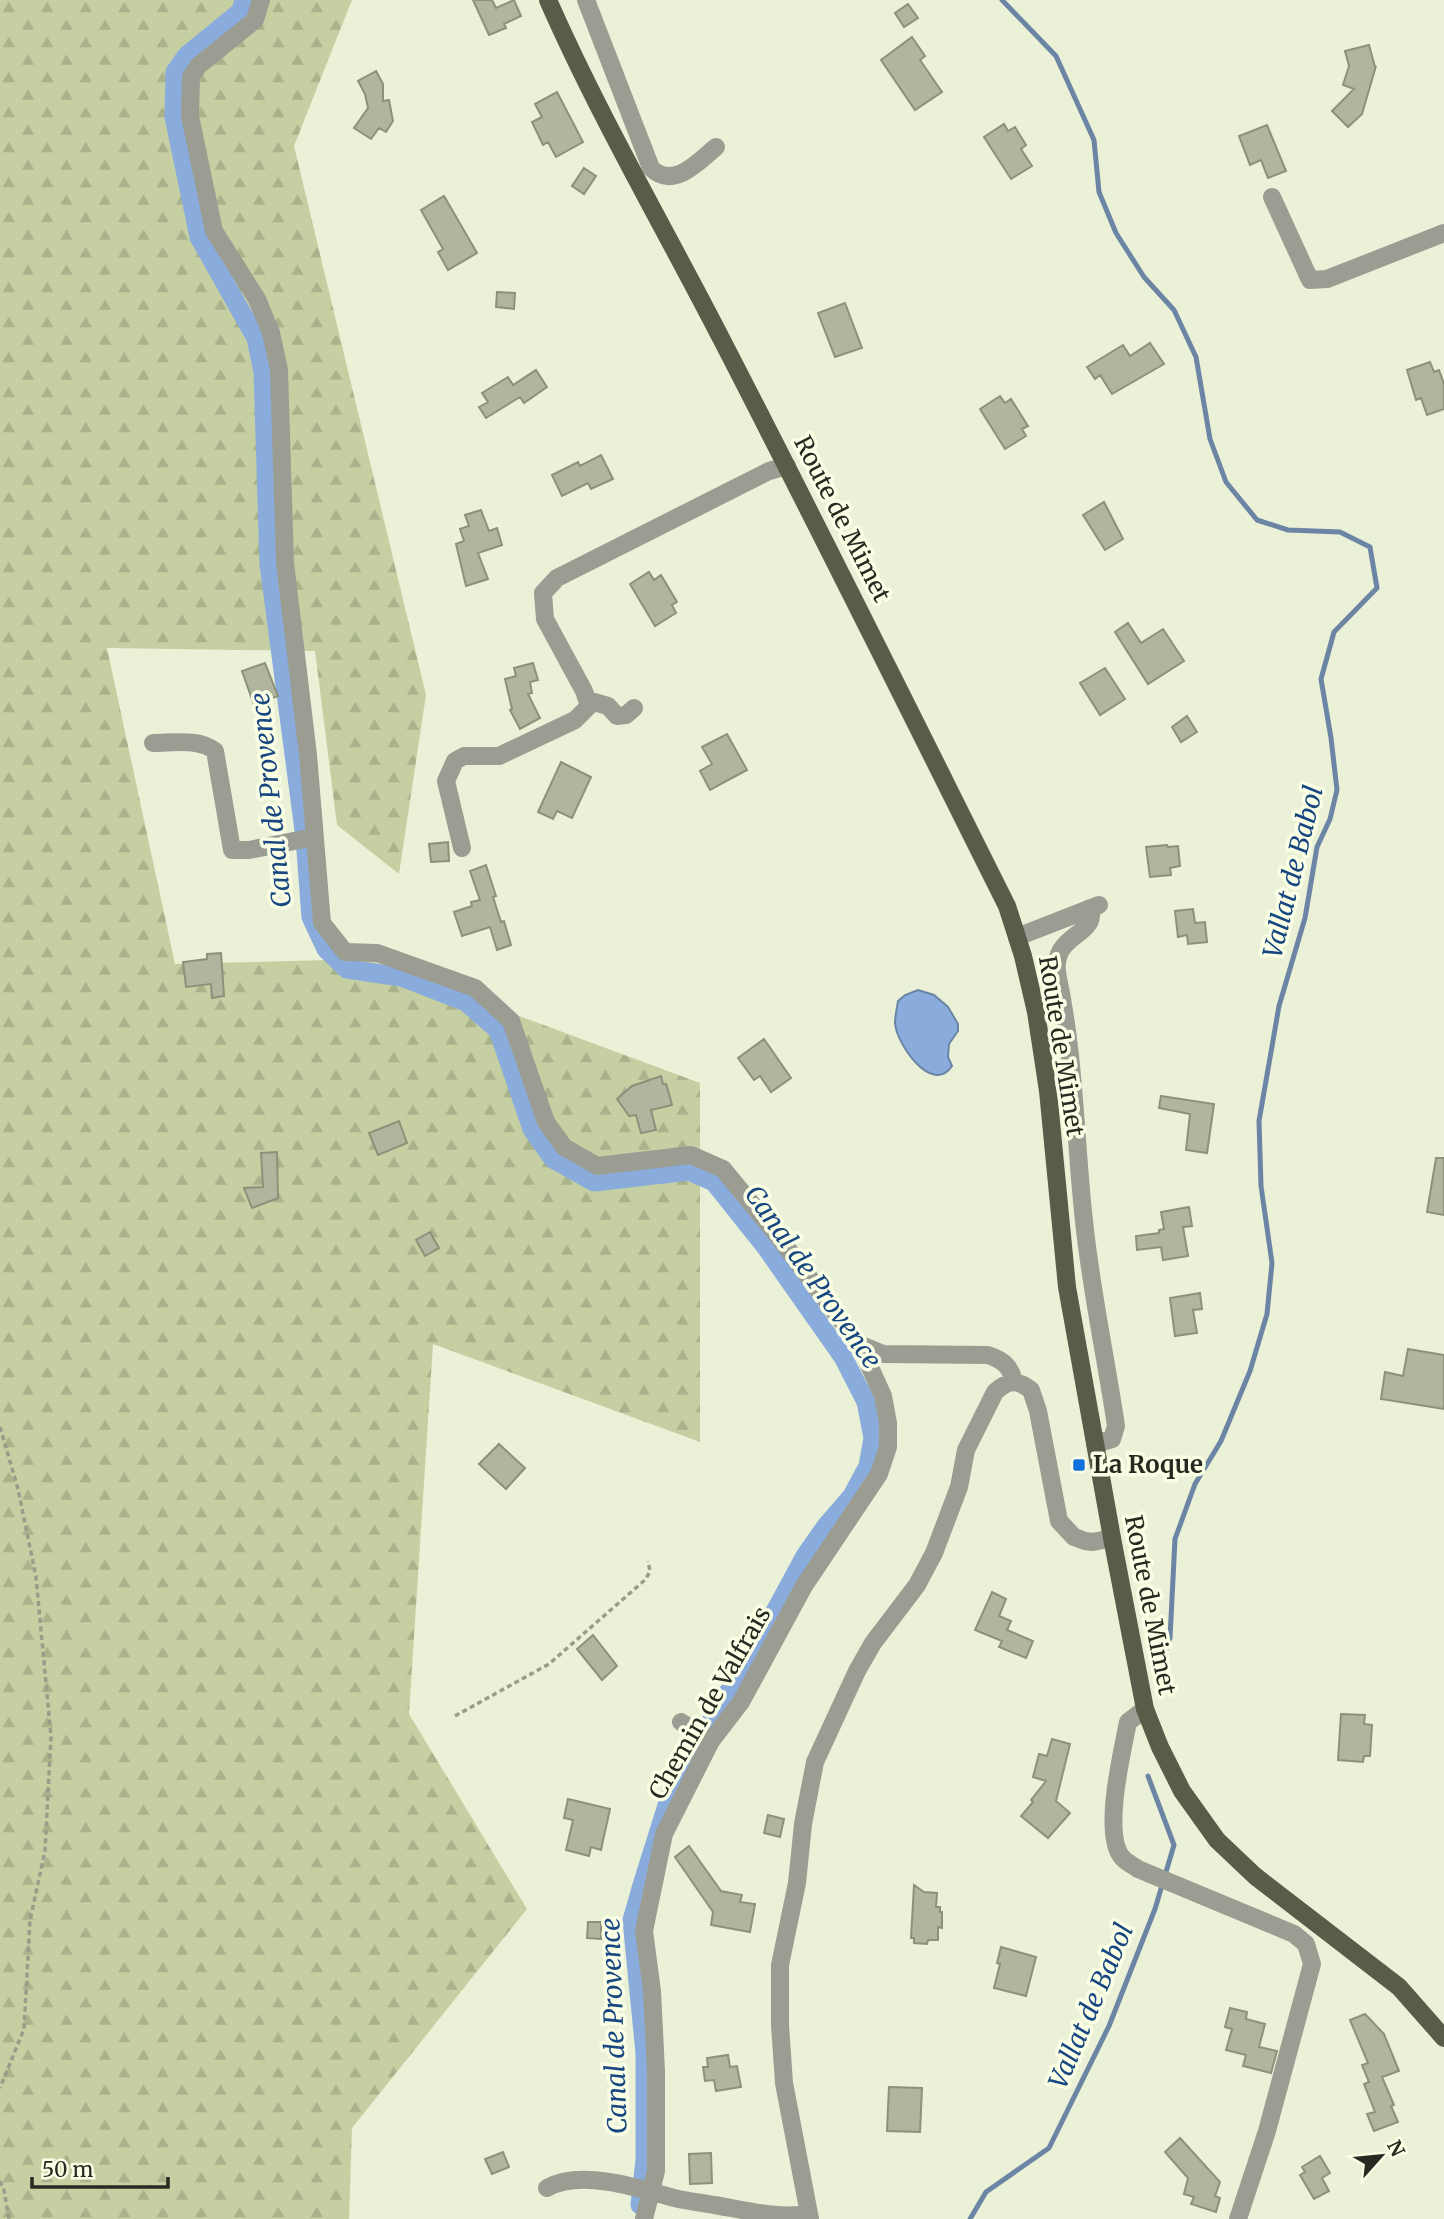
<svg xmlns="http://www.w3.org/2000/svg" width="1444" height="2219" viewBox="0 0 1444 2219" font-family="Merriweather,serif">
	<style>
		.forest { fill: url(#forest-firs) }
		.water { fill: #89acdd; stroke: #6c85a5; stroke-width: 2 }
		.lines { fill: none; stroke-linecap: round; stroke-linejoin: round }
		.stream { stroke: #6c85a5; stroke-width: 5 }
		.canal { stroke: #89acdd; stroke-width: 19 }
		.building { fill: #b0b59d; stroke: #8c9179; stroke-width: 2 }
		.path { stroke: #989d8a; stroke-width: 3.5; stroke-dasharray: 5 3.5; stroke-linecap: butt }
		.minor { stroke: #9b9d93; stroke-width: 18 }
		.major { stroke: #585c49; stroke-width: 18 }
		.poi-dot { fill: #1271da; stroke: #f9fee4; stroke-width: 2.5 }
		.labels { text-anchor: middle; stroke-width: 7; stroke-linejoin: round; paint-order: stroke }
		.street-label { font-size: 24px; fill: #282a21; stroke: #f9fee4 }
		.poi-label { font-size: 24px; font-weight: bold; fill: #282a21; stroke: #f9fee4; text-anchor: start }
		.water-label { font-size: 26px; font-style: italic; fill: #174680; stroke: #f9fee4 }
	</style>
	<defs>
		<pattern id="forest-firs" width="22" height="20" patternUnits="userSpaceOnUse" patternTransform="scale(1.75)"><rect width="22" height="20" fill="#c5cfa2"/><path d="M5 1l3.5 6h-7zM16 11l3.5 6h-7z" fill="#a9b28b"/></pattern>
	</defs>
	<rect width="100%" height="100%" fill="#ebf1d7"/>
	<path class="forest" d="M0,0H352L294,146L426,695L399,874L337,825L315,651L107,648L175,964L366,959L700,1083V1442L433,1344L409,1714L527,1909L352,2128L349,2219H0Z"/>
	<path class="water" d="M918,990L934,995L948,1007L958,1024V1031L949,1044L948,1057L952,1066C932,1096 896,1043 895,1023C895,1016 897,1008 898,1001L905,995Z"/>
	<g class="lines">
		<path class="stream" d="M1002,0L1056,56L1094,140L1099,192L1116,233L1144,277L1174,310L1196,357L1210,439L1226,482L1257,520L1288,530L1340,532L1370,547L1377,588L1334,632L1321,679L1331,738L1337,790L1330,819L1317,847L1305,918L1279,1006L1259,1121L1261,1186L1272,1263L1267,1314L1250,1371L1221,1441L1195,1484L1175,1539L1170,1638L1161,1663
			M970,2219L986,2192L1049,2148L1109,2026L1155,1909L1174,1845L1148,1776"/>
		<path class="canal" d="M244,0L241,11L187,55L175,72L174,117L199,237L256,338L263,372L269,564L305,838L311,917L326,949L347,969L401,977L466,1002L498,1030L532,1129L553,1159L594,1182L689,1171L714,1182L765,1246L843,1357L866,1402L873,1438L868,1466L852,1496L826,1526L805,1556L760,1639L692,1753L669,1799L642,1885L632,1920L645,2053V2160L640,2205"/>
	</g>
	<path class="building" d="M473,0H492L496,8L514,0L521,16L504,24L506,28L489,35Z
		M908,4L918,18L904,27L895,13Z
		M912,37L925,56L920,60L942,92L915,110L881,60Z
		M1369,45L1375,67L1376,66L1362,114L1348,127L1332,111L1354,89L1343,85L1349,66L1345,51Z
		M376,71L383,84V101L389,100L393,121L386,132L379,128L371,139L354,128L368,108L365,94L358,81Z
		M557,92L583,142L556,157L548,142L543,145L532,122L542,117L535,104Z
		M1004,124L1008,131L1015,127L1026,145L1021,149L1032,166L1011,179L984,137Z
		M1267,125L1286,171L1268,178L1261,160L1250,165L1239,136Z
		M584,168L596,176L584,194L572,186Z
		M444,196L477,253L448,270L438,252L443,249L421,210Z
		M497,292L515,293L514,309L496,307Z
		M845,303L862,348L835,357L818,313Z
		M1150,343L1164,364L1112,394L1100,375L1095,379L1087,367L1123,345L1130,356Z
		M1430,362L1434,372L1439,370L1444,384V409L1427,415L1421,398L1416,400L1407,370Z
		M536,370L547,387L524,403L520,397L486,418L479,407L488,402L482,393L508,377L513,385Z
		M1000,396L1005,403L1011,399L1028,426L1022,429L1026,436L1005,449L980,409Z
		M601,455L613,479L591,489L588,483L562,496L552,475L578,462L580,466Z
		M1104,502L1123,539L1105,550L1083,515Z
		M481,510L489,531L497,528L502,545L478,553L488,579L466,586L456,544L464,541L460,529L469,526L465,515Z
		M649,572L654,580L661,575L677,602L672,605L676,613L655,626L630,584Z
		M1128,623L1141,643L1163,629L1184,661L1148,684L1115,632Z
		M265,663L278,696L254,705L242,671Z
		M533,663L538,680L530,682L532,693L528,694L540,718L520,729L510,710L512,709L505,679L516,676L514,668Z
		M1105,668L1125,699L1100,715L1080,683Z
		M1187,716L1197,732L1181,742L1172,727Z
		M727,734L747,770L710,790L700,771L712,764L702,747Z
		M561,762L591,777L572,818L557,811L553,819L538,812Z
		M448,842L449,861L431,862L429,844Z
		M1167,845L1168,847L1178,846L1180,866L1170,868L1171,875L1150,877L1146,847Z
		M486,865L496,896L493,897L501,922L504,921L511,945L497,950L490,927L462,936L454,912L472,906L471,902L480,900L470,871Z
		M1193,909L1195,923L1205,922L1207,942L1188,944L1187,935L1178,937L1175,911Z
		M221,953L224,996L212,998L211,984L186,987L183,962L207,959V954Z
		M764,1039L791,1078L771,1092L760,1076L754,1080L738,1058Z
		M661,1076L663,1084H666L668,1090L672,1105L651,1110L656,1130L641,1133L636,1115L629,1116L617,1099L632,1086Z
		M1161,1096L1214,1104L1207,1153L1186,1150L1190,1114L1159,1108Z
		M399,1121L407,1143L378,1155L369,1133Z
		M277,1152L278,1198L252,1208L244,1188L263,1187L261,1153Z
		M1436,1158H1444V1215L1427,1212Z
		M1189,1207L1192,1226L1183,1227L1188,1256L1163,1260L1161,1247L1137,1250L1136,1236L1159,1233V1230L1164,1229L1161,1212Z
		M430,1232L439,1248L425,1256L416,1240Z
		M1200,1293L1202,1309L1193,1310L1197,1333L1175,1336L1170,1298Z
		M1408,1349L1444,1355V1409L1381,1399L1385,1372L1403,1376Z
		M499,1444L525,1468L506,1489L479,1464Z
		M992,1592L1006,1599L999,1616L1011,1621L1007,1630L1033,1641L1026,1658L999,1647L1002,1641L975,1630Z
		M593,1635L617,1666L602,1680L577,1649Z
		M1341,1714L1365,1715L1364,1724L1372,1725L1370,1756H1364L1363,1762L1338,1760Z
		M1052,1739L1070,1744L1056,1801L1070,1813L1048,1838L1021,1816L1033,1802L1031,1800L1046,1781L1033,1777L1039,1754L1047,1756Z
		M568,1799L610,1809L601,1850L591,1847L589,1856L566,1850L573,1820L564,1818Z
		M768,1815L784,1819L780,1837L764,1833Z
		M689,1846L721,1891L742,1895L740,1902L755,1904L750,1932L711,1925L713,1912L675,1857Z
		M914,1885L924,1892L937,1893L936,1907H940V1912H942V1928L938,1927V1940H928L927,1944L914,1943V1938H911Z
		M588,1922H601V1939L587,1938Z
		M1001,1947L1036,1957L1026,1996L994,1988L1000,1964L997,1963Z
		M1230,2008L1247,2012L1246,2019L1265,2024L1259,2047L1277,2051L1271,2073L1243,2066L1246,2055L1226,2050L1232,2029L1225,2027Z
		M1365,2014L1384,2034L1399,2071L1382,2077L1394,2105L1391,2106L1398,2122L1374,2131L1367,2114L1375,2112L1364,2084L1369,2082L1362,2065L1368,2063L1350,2020Z
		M728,2055L730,2067L737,2066L741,2087L716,2091L714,2080L705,2081L703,2067H708L707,2058Z
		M889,2087L922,2088L920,2132L887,2131Z
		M1180,2138L1220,2182L1215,2196L1220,2198L1216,2212L1191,2204L1194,2197L1184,2194L1188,2178L1165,2152Z
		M503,2152L509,2167L492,2174L485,2159Z
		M711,2153L712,2183L690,2184L689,2154Z
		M1320,2156L1330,2173L1322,2178L1329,2191L1314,2199L1300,2175L1305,2172L1302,2167Z"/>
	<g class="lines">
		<path class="path" d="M0,1427L18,1489L36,1577L51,1737L45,1851L30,1920L24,2029L0,2088
			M455,1716L549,1664L646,1579L650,1571L648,1561
			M0,2181L4,2190L9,2219"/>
		<path class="minor" d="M261,0L255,20L198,66L191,77L190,116L214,231L257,299L271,333L279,370L285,563L308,755L322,923L345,952L377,953L475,988L511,1021L546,1122L564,1147L597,1166L691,1155L723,1169L778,1236L859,1344L883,1354L988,1355C1003,1360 1010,1366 1014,1381
			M586,0L651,168C673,190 698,162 716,147
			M1272,197L1310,280L1327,279L1444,233
			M587,700L608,706L617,716L626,715L634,708
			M153,743C173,743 199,738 215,751L232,850H249L314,837
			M462,848L446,781L455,761L464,756H499L575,720L589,706L584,691L545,619L543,593L557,578L769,471L787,466
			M1090,908C1099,938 1048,932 1058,978C1075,1058 1075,1140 1084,1221C1091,1290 1106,1358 1116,1426L1112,1439L1095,1444
			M1017,937L1099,905
			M1145,1709L1128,1722C1122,1753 1103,1831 1121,1856C1125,1862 1133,1865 1138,1869L1294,1934L1306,1944L1312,1964L1267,2131L1238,2219
			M681,1722L711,1741
			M547,2188C579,2170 633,2186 667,2196C682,2201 699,2202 714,2205C745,2210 778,2219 809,2214
			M644,2219L656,2171V2071L652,1991L644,1931L664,1834L711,1741L741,1702L804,1586L879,1474L888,1447V1423L883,1396L868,1363
			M810,2219L784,2083L780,2025V1965L797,1883L803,1824L815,1762L857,1671L873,1643L917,1585L934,1553L959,1487L966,1450L995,1392C1008,1380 1017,1379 1031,1390L1038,1411L1059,1521L1074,1537L1085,1541L1093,1542L1112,1538"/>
		<path class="major" d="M548,0C600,118 665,229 724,344C820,530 913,718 1007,906L1023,956L1036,1012L1048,1091L1067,1287L1112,1538L1145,1709L1160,1747L1182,1791L1217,1840L1255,1876L1399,1987L1444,2038"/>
	</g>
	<rect class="poi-dot" x="1072" y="1458" width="14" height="14" rx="3.5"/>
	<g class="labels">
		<g class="street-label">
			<text transform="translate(842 519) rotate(63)" y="8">Route de Mimet</text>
			<text transform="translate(1061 1046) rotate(81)" y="8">Route de Mimet</text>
			<text transform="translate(1150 1605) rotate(79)" y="8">Route de Mimet</text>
			<text transform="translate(710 1703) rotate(-60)" y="8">Chemin de Valfrais</text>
		</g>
		<g class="poi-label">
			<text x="1093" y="1473">La Roque</text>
		</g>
		<g class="water-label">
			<text transform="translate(271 800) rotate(-96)" y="9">Canal de Provence</text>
			<text transform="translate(1293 872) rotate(-76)" y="9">Vallat de Babol</text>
			<text transform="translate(813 1277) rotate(55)" y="9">Canal de Provence</text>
			<text transform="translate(1091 2006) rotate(-67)" y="9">Vallat de Babol</text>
			<text transform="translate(614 2026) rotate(-92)" y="9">Canal de Provence</text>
		</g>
	</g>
	<g transform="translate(1381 2156) rotate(63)" stroke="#f9fee4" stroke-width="5" paint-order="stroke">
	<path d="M0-5L12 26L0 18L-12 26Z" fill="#282a21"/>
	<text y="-10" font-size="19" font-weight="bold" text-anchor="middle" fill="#282a21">N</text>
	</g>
	<path d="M32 2177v10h136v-10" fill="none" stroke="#282a21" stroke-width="3.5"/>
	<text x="42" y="2177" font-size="21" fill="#282a21" stroke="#f9fee4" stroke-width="5" paint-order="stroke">50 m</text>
</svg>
